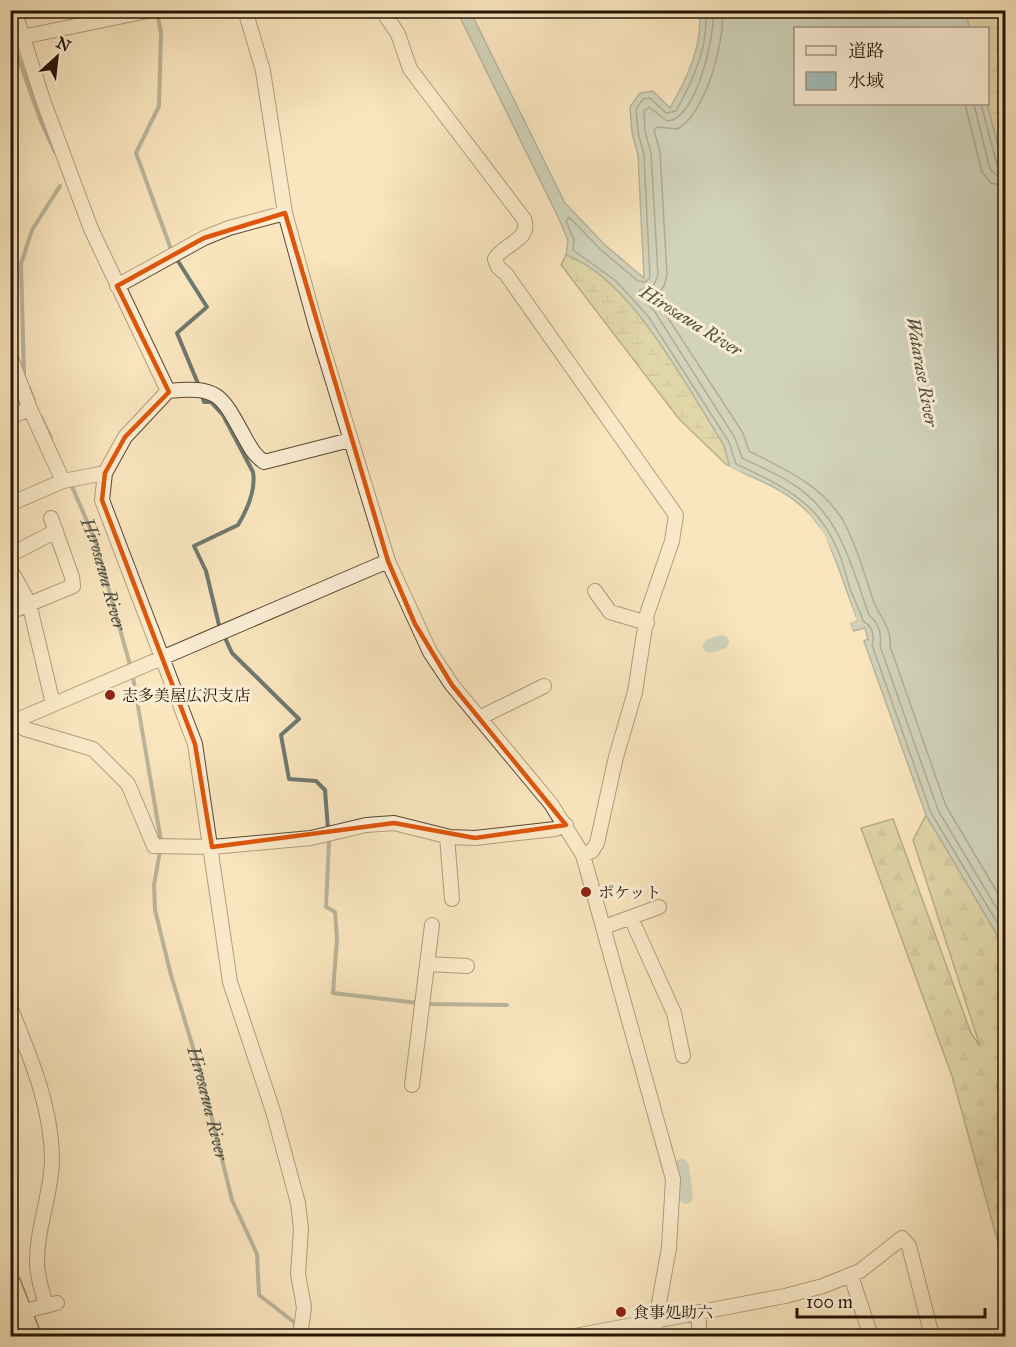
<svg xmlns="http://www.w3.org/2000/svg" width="1016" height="1347" viewBox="0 0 1016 1347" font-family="'IM FELL Great Primer','Noto Serif JP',serif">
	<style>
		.forest { fill: url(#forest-firs); stroke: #726c49; stroke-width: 1.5 }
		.wetland { fill: url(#wetland-marsh); stroke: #726c49; stroke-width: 1.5 }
		.water { fill: #a0bdb9; stroke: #6e7970; stroke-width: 1.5 }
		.pier { fill: #f9e5be }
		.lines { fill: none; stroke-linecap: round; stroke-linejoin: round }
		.shore { stroke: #61685e; stroke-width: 1.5 }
		.stream { stroke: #6e7970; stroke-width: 4 }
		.canal { stroke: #a0bdb9; stroke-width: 14 }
		.minor-casing { stroke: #584832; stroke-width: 16 }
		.highway-casing { stroke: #221403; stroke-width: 24 }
		.minor { stroke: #fbeed5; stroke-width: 14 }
		.highway { stroke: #f9e5be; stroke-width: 21 }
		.marked { fill: none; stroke: #de560c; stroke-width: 4.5; stroke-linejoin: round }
		.poi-dot { fill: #8f2418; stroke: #fbeed5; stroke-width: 2 }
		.labels { text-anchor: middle; stroke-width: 6; stroke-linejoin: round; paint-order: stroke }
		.poi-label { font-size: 16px; fill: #221403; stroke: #fbeed5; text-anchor: start }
		.water-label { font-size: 18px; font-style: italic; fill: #4e4f43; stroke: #fbeed5 }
	</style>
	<defs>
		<pattern id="forest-firs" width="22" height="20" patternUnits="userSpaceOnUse" patternTransform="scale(1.5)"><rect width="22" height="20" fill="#c1c38f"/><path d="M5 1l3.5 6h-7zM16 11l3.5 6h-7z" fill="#a6a77a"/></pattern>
		<pattern id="wetland-marsh" width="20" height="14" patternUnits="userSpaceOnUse" patternTransform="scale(1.5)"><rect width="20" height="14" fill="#c1c38f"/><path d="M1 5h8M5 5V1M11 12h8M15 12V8" fill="none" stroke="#a6a77a"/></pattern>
	</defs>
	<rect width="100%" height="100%" fill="#f9e5be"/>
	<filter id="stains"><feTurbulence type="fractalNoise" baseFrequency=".00333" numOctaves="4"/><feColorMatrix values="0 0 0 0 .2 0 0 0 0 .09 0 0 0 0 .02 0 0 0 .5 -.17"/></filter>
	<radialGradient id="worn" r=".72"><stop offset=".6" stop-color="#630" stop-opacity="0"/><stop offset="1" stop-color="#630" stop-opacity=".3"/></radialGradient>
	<path class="forest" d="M926,815L1005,948V1268L952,1076L861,828L893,819L971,1033L980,1046L913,840Z"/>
	<path class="wetland" d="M966,11H1005V173L987,104L988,28H969Z
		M566,255C632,278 687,388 724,445L730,468L679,419L561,265Z"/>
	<path class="water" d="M457,11H470L565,203L605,245L644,278L638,155L632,133L630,107L640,93L653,91L670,108C686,80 704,44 699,11H966L969,28H796V104H987L1005,173V948L926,815L864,641L868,639L865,628L853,631L850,623L857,621C845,588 833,542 810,515C791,492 758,479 730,468L724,445C687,388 632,278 566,255L568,241L560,221Z"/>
	<path class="pier" d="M726,465L785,495L810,515L825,535L857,621L850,623L854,634L850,632L847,623L853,619L823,537L808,517L784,497L729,471Z"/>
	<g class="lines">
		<path class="shore" d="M705,10C710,45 692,82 676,111L666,113L650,98L643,99L636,109L638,132L644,155L650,278L645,282L638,281L601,250L569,217L566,221L574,240L573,250L616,281L648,316L729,442L736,464C799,493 830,511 848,582C851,595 859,607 863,621C872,626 875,635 872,645L931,813L1006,937
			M713,10C716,34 696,121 667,121L649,107L644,111L645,131L651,153L658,275L654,285L640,290L639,294L655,312L735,438L742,458C758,466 776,473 791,483C840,513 851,565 869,615C879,623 882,634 880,646L938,810L1006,924
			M722,10C726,39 705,116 677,129L657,127L654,130L660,152L667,275L664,286L655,298L743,433L749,451C785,469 827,488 846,526C858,550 865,575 873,600C879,617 892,626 890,646L946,806L1006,907
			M965,104L982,172L991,183L1006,186
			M974,104L990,169L996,175L1006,177
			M981,104L997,165L1006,170"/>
		<g class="stream">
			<path d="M157,11L161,33L159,106L136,153L172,252"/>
			<path d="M10,35L42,124L55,152"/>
			<path d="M176,258L207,307L177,333L199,386"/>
			<path d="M24,376L21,264L32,230L60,186"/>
			<path d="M29,388L34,401"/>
			<path d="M201,393L204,402H211L223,415L253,472C256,490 247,510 238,525L194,546L206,571L219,625L232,653L299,719L281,735L289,779L316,781L325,790L329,842L326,907L335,912L337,938L333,993L418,1003"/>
			<path d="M41,417L51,438"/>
			<path id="s1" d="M71,484L95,540L130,665"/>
			<path d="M133,677L161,841"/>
			<path id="s2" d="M160,851L154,885L155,910L171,975L201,1074L232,1200L257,1254L259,1295L294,1322L296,1327"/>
			<path d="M425,1004L507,1005"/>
		</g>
		<path class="canal" d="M710,646L722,642
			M682,1166L686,1197"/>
		<g class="minor-casing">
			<path id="minor" d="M14,10L44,103L91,229L168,391
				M245,10L263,71L285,213L316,326L388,561L430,652L452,685L551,804L583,855L673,1179L669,1248L653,1336
				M382,10L398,34L410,69L524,219C532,240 503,244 495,259L498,267L506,274L676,515L672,541L647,614L635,692L616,757L597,843L592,851L583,855
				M22,37L152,10
				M117,286L204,238L229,228L285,213
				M10,356L30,409L63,481
				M10,417L30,409
				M10,504L63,481L105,473
				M10,555L56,531
				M10,569L29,603L53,704
				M595,591L610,612L647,623
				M10,612L73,586L72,577L51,518
				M479,718L544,686
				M14,721L25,729L93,749L128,784L154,846L212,847L311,838L366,825L394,823L450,837L475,838L555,829L566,825
				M10,723L388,561
				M447,836L452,899
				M631,918L674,1013L683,1056
				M604,927L659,907
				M427,964L467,966
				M10,1007C30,1056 52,1107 52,1161C51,1196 36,1230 37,1265C38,1279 42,1292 46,1305
				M412,1085L432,925
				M851,1276L871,1336
				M21,1312L57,1303
				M300,1336L304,1307L298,1274L301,1229L298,1203L273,1111L230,982L195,744L102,500L105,473L125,437L168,391C218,386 221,394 244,436C250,447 254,455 264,462L350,440
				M575,1336L785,1296L823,1286L860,1271L902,1238L909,1246L932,1336
				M699,1336V1312"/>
		</g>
		<g class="highway-casing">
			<path id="highway" d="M10,1284L30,1336"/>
		</g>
		<use href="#minor" class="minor"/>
		<use href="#highway" class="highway"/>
	</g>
	<path d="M0 0H1016V1347H0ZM285,213L388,561L415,624L452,685L566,825L475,838L394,823L212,847L195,744L102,500L105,473L125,437L169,392L117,286L204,238Z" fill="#f9e5be" fill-opacity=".55" fill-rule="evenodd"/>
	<path class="marked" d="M285,213L388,561L415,624L452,685L566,825L475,838L394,823L212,847L195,744L102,500L105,473L125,437L169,392L117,286L204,238Z"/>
	<g class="poi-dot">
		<circle cx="110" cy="695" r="6"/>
		<circle cx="586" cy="892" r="6"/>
		<circle cx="621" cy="1312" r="6"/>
	</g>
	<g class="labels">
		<g class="poi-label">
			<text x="122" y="701">志多美屋広沢支店</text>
			<text x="598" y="898">ポケット</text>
			<text x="633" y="1318">食事処助六</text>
		</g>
		<g class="water-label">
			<text transform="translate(691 321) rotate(32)" y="6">Hirosawa River</text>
			<text transform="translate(922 372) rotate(80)" y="6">Watarase River</text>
			<text dy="6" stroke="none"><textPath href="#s1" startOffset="96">Hirosawa River</textPath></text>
			<text dy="6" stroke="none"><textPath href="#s2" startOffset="260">Hirosawa River</textPath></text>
		</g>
	</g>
	<rect width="1016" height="1347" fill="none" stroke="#f9e5be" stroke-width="36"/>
	<rect x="12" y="12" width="992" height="1323" fill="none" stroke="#221403" stroke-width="3"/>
	<rect x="18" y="18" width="980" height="1311" fill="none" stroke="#221403" stroke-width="1.5"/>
	<rect x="794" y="27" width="195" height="78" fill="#fbeed5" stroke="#a49781" stroke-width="1.5"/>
	<rect x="806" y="46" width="30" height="9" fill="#fbeed5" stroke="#a49781" stroke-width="1.5"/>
	<text x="848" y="57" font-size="18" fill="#221403">道路</text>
	<rect x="806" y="72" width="30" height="18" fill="#a0bdb9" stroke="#a49781" stroke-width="1.5"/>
	<text x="848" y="87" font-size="18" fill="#221403">水域</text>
	<g transform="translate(57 57) rotate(27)" stroke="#fbeed5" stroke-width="4.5" paint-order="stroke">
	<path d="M0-4.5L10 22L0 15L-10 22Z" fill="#221403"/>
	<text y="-9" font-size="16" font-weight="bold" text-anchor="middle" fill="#221403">N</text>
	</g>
	<path d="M797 1308v9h188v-9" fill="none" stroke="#221403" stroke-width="3"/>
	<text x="806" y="1308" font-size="18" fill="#221403" stroke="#fbeed5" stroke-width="4.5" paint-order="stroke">100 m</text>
	<rect width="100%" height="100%" filter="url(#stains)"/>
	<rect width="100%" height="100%" fill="url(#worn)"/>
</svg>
